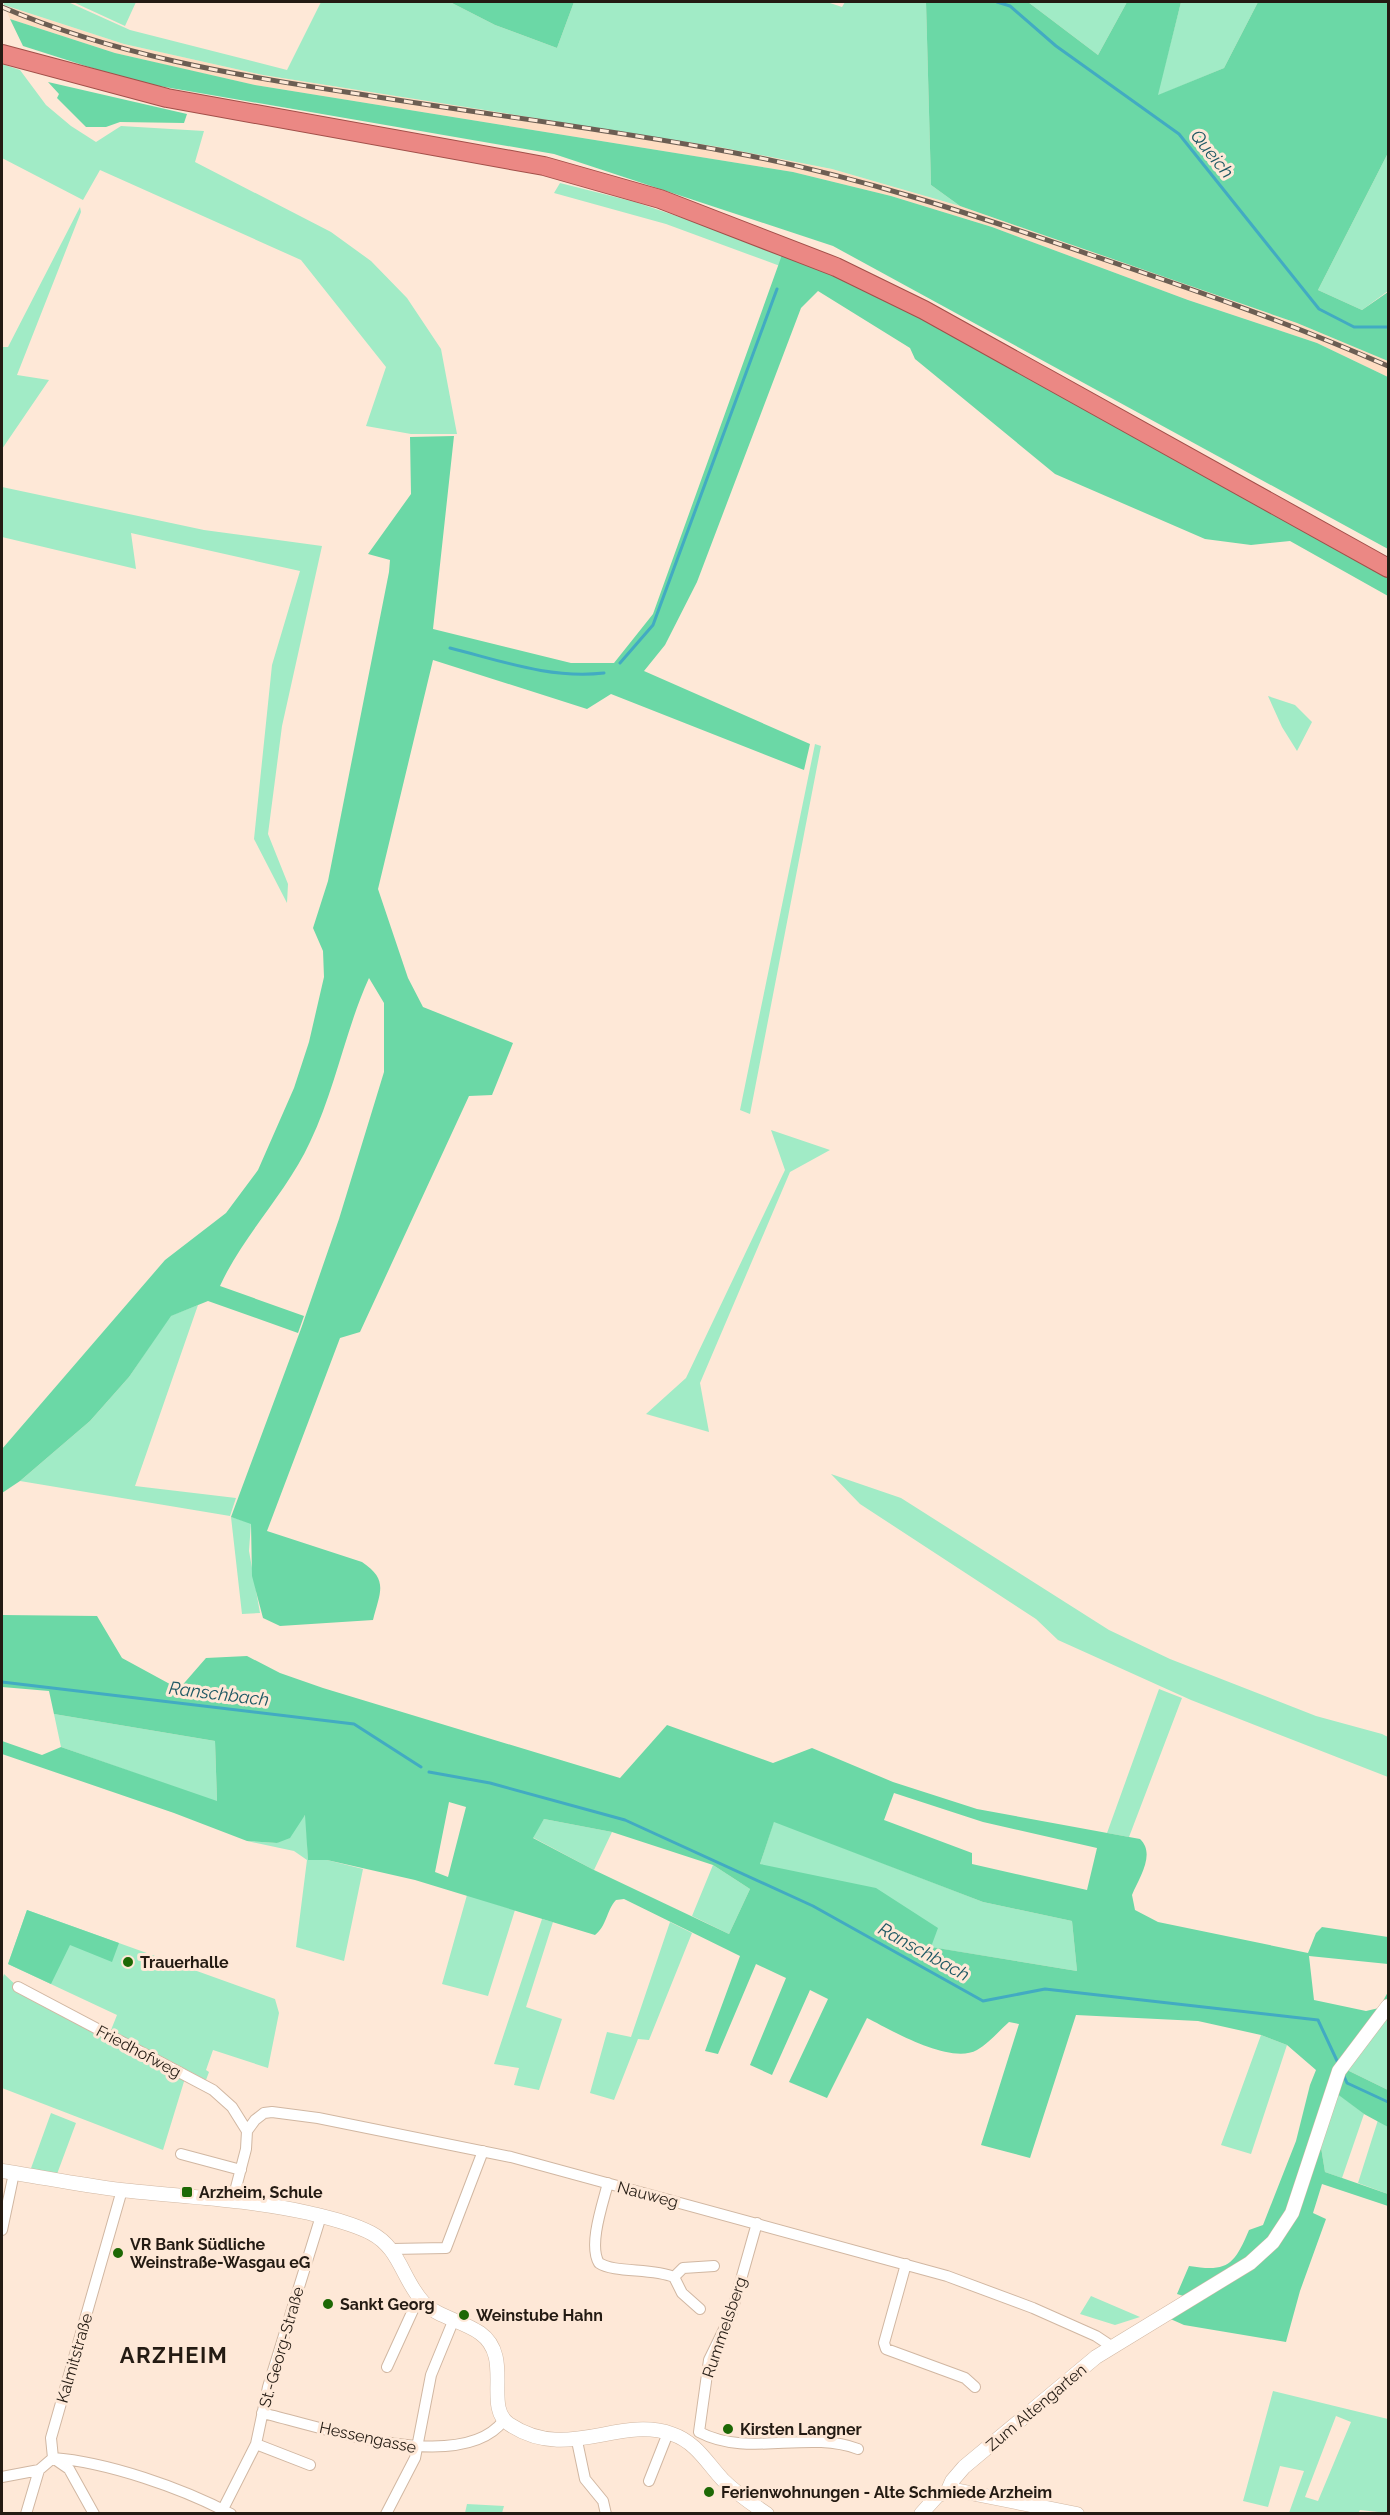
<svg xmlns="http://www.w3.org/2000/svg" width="1390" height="2515" viewBox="0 0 1390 2515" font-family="Raleway,sans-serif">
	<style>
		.built { fill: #feddc2 }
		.green { fill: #a1ebc6; fill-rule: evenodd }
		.forest { fill: #6bd8a6; fill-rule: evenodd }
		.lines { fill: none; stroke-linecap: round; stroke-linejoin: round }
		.stream { stroke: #42abc2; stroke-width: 3 }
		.minor-casing { stroke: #d1b7a2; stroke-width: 12 }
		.tertiary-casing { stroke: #d1b7a2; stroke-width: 15 }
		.trunk-casing { stroke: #a24f49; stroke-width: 20 }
		.minor { stroke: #fff; stroke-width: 10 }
		.tertiary { stroke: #fff; stroke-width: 14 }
		.trunk { stroke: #eb8884; stroke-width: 18 }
		.rail-casing { stroke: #6c5e53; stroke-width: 5 }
		.rail { stroke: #fee8d7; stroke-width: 3; stroke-dasharray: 9; stroke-linecap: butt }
		.poi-dot { fill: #1d6805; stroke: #fee8d7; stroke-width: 2 }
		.labels { text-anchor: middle; stroke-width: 6; stroke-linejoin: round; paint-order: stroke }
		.poi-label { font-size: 16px; font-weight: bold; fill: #241b13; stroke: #fee8d7; text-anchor: start }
		.street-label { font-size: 16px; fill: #241b13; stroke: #fee8d7 }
		.water-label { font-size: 18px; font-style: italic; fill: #1e5864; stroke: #fee8d7 }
		.district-label { font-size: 22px; font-weight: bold; letter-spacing: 1.5px; fill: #241b13; stroke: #fee8d7 }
	</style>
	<rect width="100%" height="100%" fill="#fee8d7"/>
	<path class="built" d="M4,5L124,44L263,75L719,147L832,169L960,206L1297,323L1388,361V377L1317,343L1188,300L992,227L891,196L793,172L255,85L187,70L115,53L10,19Z"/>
	<path class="green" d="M3,2H68L130,30L287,70L321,2H450L495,25L557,48L574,2H827L842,7L845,2H926L931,185L960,206L832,169L719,147L263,75L124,44L4,5Z
		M73,2H136L125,26Z
		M1028,2H1127L1098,55Z
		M1181,2H1258L1224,68L1157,96Z
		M2,64L20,70L46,105L71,126L96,142L121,126L204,131L195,162L331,232L371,261L407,298L441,349L457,434H411L366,426L386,367L301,260L100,170L83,200L2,158Z
		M1388,153V291L1362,310L1318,290Z
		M560,183L635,202L783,252L780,266L666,224L554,193Z
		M80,207L81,212L17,375L49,380L2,449V347H8Z
		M2,487L204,530L322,546L282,726L268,834L288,884L287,903L254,839L272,665L300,571L131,533L136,569L2,537Z
		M1268,696L1295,705L1312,722L1297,751L1282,727Z
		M815,744L821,746L750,1114L740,1110Z
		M771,1130L830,1150L790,1172L700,1383L709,1432L646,1414L686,1378L785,1170Z
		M198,1305L135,1486L236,1498L230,1516L20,1481L90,1421L129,1377L170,1316Z
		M831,1474L901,1498L1109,1630L1170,1659L1316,1716L1382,1734L1388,1737V1777L1191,1700L1058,1640L1036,1619L860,1504Z
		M231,1517L251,1523L249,1551L260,1613L242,1614Z
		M1159,1689L1182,1698L1129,1837L1107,1833Z
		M54,1714L215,1741L217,1802L61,1747Z
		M306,1814L308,1860H327L363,1869L344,1961L296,1947L307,1860L294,1851L247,1841L277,1843Z
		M544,1819L612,1832L594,1870L532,1837Z
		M774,1821L983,1902L1072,1921L1077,1971L930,1947L760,1864Z
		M713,1865L750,1889L729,1934L692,1916Z
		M467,1895L515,1910L488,1996L442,1984Z
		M27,1910L275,1999L279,2013L268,2068L213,2050L206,2070L209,2072L206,2080L111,2030L117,2015L8,1964Z
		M542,1919L553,1922L526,2007L562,2019L539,2090L514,2085L519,2068L494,2064Z
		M670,1922L692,1933L649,2040L638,2039L614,2100L590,2093L607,2032L631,2037Z
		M4,1974L18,1987L186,2075L163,2150L2,2088V1980Z
		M1388,2012V2090L1345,2069Z
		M1261,2035L1287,2045L1251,2154L1221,2145Z
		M1336,2092L1364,2114L1342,2178L1325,2172L1320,2141Z
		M51,2113L76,2123L57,2174L30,2171Z
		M1378,2120L1388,2127V2194L1358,2183Z
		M1091,2296L1140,2317L1115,2325L1080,2314Z
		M1273,2391L1388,2419V2513L1360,2510L1358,2514L1289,2513L1304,2471L1280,2466L1268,2507L1243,2501ZM1336,2416L1351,2422L1318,2501L1305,2497Z
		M467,2504L504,2506L502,2513H465Z"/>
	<path class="forest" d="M450,2H574L557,48L495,25Z
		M926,2H1028L1098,55L1127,2H1181L1158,95L1224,68L1258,2H1388V153L1318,290L1362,310L1388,292V361L1297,323L960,206L931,185Z
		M10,19L115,53L255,85L793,172L891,196L992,227L1188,300L1317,343L1388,377V549L833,246L554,154L136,82L23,46Z
		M48,82L187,114L184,123L120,122L106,127H86L57,98L59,94Z
		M783,252L891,302L1388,576V596L1290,541L1251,545L1205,539L1055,474L915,359L910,348L818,291L801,308L697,582L665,645L644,671L810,744L804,770L611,694L587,709L433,660L378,889L408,978L423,1007L513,1043L492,1095L469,1096L360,1332L340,1338L267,1531L362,1562C389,1580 380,1592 373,1620L280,1626L263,1618L252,1576L251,1524L231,1517L302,1326L339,1219L384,1072V1003L369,978C345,1031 335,1090 310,1142C286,1194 243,1235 220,1286L304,1316L298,1333L208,1301L171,1316L129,1377L90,1421L20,1481L2,1493V1449L165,1260L226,1213L258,1170L294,1088L309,1042L324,977L323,951L313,928L328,881L389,572L390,560L368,554L411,494L410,437L454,436L433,629L571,663H614L653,614Z
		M2,1615L97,1616L122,1658L179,1689L206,1658L247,1656L280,1673L323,1688L620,1778L667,1725L773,1763L812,1748L893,1782L977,1809L1140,1839C1156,1854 1139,1878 1132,1895L1135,1910L1158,1922L1308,1953L1316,1933L1322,1927L1388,1937V1964L1309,1956L1314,2000L1366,2011L1379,2008L1388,1992V2012L1345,2069L1388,2090V2127L1364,2114L1336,2093L1320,2141L1325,2172L1388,2194V2206L1322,2184L1313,2213L1326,2219L1300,2291L1286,2342L1184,2325L1166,2317L1190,2298L1177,2294L1189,2266C1227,2272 1234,2266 1249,2230L1263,2225L1296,2141L1310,2085L1316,2070L1287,2045L1261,2035L1198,2021L1076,2015L1030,2158L981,2145L1019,2024L1009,2022C999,2031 989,2043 977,2050C950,2065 891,2030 867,2018L827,2098L789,2082L828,1999L810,1990L772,2075L750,2065L786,1978L756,1964L718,2054L705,2051L740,1956L624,1899L616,1900C606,1911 607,1926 595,1935L415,1880L327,1860H308L305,1815L290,1838L277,1843L247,1841L174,1813L2,1754V1741L42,1755L61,1747L217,1801L215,1741L54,1714L49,1691L2,1687ZM894,1793L983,1822L1097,1848L1087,1890L972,1864V1853L884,1820ZM449,1802L466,1807L448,1877L435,1872ZM544,1819L612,1832L713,1865L750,1889L729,1934L594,1870L533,1838ZM774,1822L983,1902L1072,1921L1077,1971L931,1947L938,1928L876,1888L760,1864Z
		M27,1910L119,1943L112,1962L70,1945L51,1984L8,1964Z"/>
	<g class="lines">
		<path class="stream" d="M997,2L1010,6L1056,46L1179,134L1319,309L1354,327H1388
			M450,648C502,661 550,679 604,673
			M620,663L653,625L777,289
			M2,1682L354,1724L421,1767
			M429,1772L490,1783L625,1820L813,1906L983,2001L1045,1989L1318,2020L1339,2065
			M1343,2074L1347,2083L1388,2102"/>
		<g class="minor-casing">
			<path id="minor" d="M18,1987L213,2090L232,2107L247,2131
				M181,2154L241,2170
				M608,2183C603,2203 588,2245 599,2263C614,2273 652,2268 674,2277L683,2268L714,2266
				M233,2199L246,2149L247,2131L255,2120L264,2113L272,2112L318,2118L511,2157L947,2276L1033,2308L1096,2336L1111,2346
				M2,2230L14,2173
				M392,2249L446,2248L483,2151
				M906,2264L884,2343L886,2349L965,2378L975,2387
				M674,2277L682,2293L700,2309
				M387,2367L419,2297
				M262,2413C319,2426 462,2477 504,2420
				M699,2432L709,2360L731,2315L757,2223
				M699,2432C748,2458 807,2430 858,2449
				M577,2441L585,2479L603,2501L606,2514
				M256,2444L310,2465
				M53,2458L51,2438L122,2190
				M53,2458C107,2462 182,2488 231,2514
				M53,2458L69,2469L94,2514
				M2,2477L39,2470L53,2458
				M649,2481L668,2433
				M223,2509L256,2444L268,2387L321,2216
				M26,2514L39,2470
				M386,2514L415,2458L431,2375L454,2319"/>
		</g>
		<g class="tertiary-casing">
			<path id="tertiary" d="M2,2171C41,2177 81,2185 121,2190C184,2197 246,2199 309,2213C329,2218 352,2223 371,2233C400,2248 402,2279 423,2302C437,2317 463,2321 480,2333C514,2357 483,2407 509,2424C567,2463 618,2415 672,2434C696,2442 707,2463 723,2480C736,2493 752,2504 767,2514
				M948,2490L952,2481L964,2467L1096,2357L1250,2263L1273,2242L1292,2213L1339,2071L1388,2006
				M921,2514L938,2495L955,2490L1077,2514"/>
		</g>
		<g class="trunk-casing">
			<path id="trunk" d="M2,54L167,98L544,166L660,199L836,267L924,310L1388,568"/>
		</g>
		<use href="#minor" class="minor"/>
		<use href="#tertiary" class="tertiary"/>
		<use href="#trunk" class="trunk"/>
		<g class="rail-casing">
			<path id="rail" d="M2,7C114,55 238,76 359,94C482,114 607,129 730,152C854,175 972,214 1091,255C1192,289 1290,323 1388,366"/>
		</g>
		<use href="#rail" class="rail"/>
	</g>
	<g class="poi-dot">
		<circle cx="128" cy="1962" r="6"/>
		<rect x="181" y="2186" width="12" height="12" rx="3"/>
		<circle cx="118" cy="2253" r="6"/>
		<circle cx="328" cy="2304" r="6"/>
		<circle cx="464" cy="2315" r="6"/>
		<circle cx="728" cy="2429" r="6"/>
		<circle cx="709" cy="2492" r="6"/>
	</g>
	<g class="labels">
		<g class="poi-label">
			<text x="140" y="1968">Trauerhalle</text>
			<text x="199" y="2198">Arzheim, Schule</text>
			<text x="130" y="2250">VR Bank Südliche<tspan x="130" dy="18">Weinstraße-Wasgau eG</tspan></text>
			<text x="340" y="2310">Sankt Georg</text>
			<text x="476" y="2321">Weinstube Hahn</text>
			<text x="740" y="2435">Kirsten Langner</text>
			<text x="721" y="2498">Ferienwohnungen - Alte Schmiede Arzheim</text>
		</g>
		<g class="street-label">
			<text transform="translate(139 2051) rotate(28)" y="6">Friedhofweg</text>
			<text transform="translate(648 2194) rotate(15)" y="6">Nauweg</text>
			<text transform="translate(724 2327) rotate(-71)" y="6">Rummelsberg</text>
			<text transform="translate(281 2347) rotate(-74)" y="6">St.-Georg-Straße</text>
			<text transform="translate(74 2358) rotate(-74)" y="6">Kalmitstraße</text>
			<text transform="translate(1036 2407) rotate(-40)" y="6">Zum Altengarten</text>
			<text transform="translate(368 2437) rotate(12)" y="6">Hessengasse</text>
		</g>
		<g class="water-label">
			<text transform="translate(1212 154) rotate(51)" y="6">Queich</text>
			<text transform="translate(219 1694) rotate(7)" y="6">Ranschbach</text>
			<text transform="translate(924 1952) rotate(29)" y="6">Ranschbach</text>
		</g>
		<g class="district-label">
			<text x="174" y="2363">ARZHEIM</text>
		</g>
	</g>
	<rect width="1390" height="2515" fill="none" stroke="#241b13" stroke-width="6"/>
</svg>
